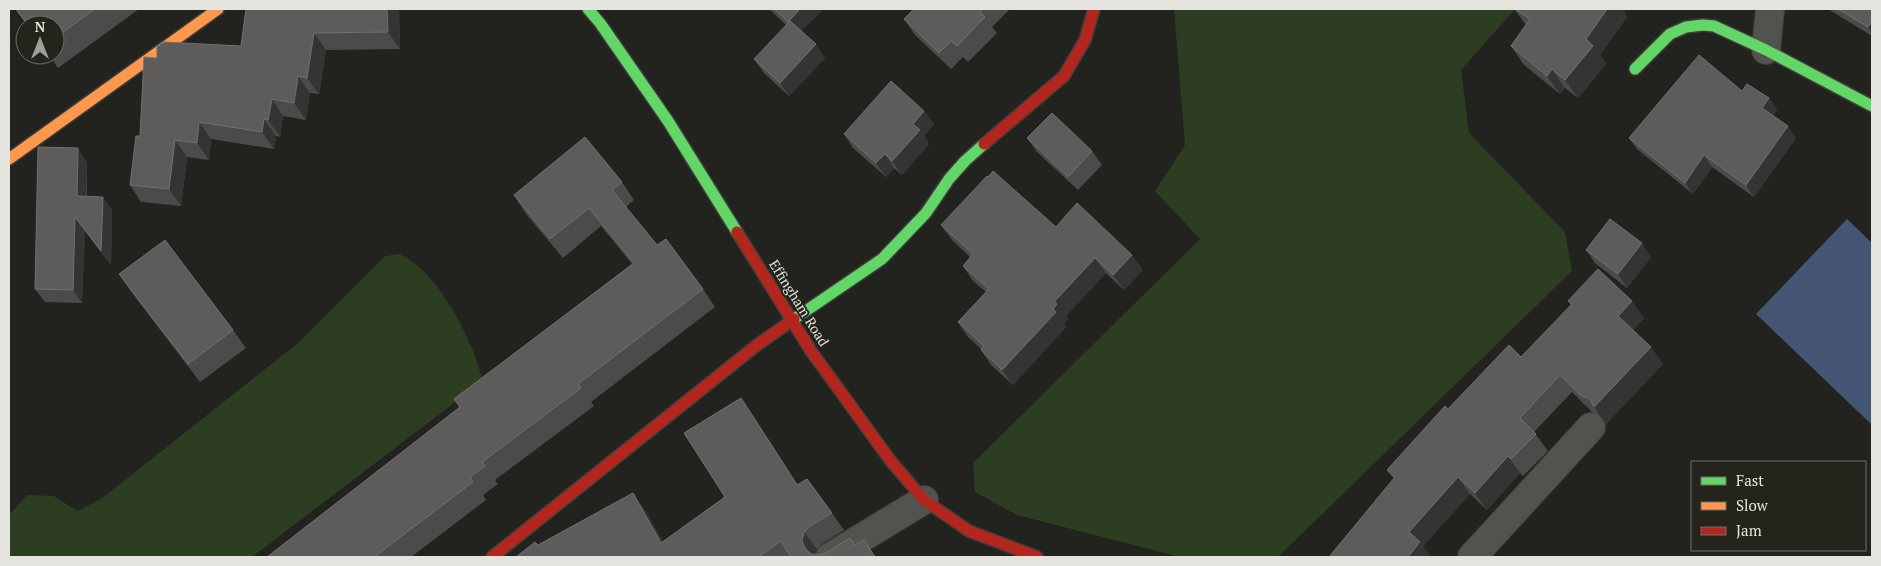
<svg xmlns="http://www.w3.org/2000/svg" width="1881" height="566" viewBox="0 0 1881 566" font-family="'PT Serif',serif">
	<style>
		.green { fill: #2c3d22 }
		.water { fill: #455574 }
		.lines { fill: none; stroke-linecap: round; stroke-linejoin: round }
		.street-casing { stroke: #3e3e3b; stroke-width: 30 }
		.fast-casing { stroke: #3e3e3b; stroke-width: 14 }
		.slow-casing { stroke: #3e3e3b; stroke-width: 14 }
		.jam-casing { stroke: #3e3e3b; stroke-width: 14 }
		.street { stroke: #52524e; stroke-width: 28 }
		.fast { stroke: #63d668; stroke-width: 11 }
		.slow { stroke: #ff974d; stroke-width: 11 }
		.jam { stroke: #b3261e; stroke-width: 11 }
		.wall { fill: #4c4b4a }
		.shaded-wall { fill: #353432 }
		.building { fill: #5d5c5a; stroke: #72716f }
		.labels { text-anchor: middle; stroke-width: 4; stroke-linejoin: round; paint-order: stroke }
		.street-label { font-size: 14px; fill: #e4e3de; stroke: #24231c }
	</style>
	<rect width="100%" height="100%" fill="#22221e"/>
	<path class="green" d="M1174,9H1515L1461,70L1469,133L1565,232L1572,271L1278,557H1180L1017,515L975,492L973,463L1200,239L1155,191L1185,145Z
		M399,254C430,267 457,313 470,344C476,355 479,369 483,381L252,557H9V515L27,495L54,496L77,511L101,499L298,343L385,256Z"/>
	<path class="water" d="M1847,219L1872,243V425L1756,314Z"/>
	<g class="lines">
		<g class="street-casing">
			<path id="street" d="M1766,50L1770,9
				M830,557L924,500
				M1472,557L1591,427"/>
		</g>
		<g class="fast-casing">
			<path id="fast" d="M588,9L600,23L668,121L737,232
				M1635,69L1670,34L1686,27L1703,25L1714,26L1766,50L1872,106
				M794,319L882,259L926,213L949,179L965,161L984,144"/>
		</g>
		<g class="slow-casing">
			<path id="slow" d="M9,159L218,9"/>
		</g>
		<g class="jam-casing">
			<path id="jam" d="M984,144L1064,76L1085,40L1094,9
				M737,232L811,351L890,460L924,500L969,531L1037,557
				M492,557L757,345L794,319"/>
		</g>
		<use href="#street" class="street"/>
		<use href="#fast" class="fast"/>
		<use href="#slow" class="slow"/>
		<use href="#jam" class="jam"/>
	</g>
	<path class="wall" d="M15,9H139L58,68L49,55H55V25H27Z
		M399,9L400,49L326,50L319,94L310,93L306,120L283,116L280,137L276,136L274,149L211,139L209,160L187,157L181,206L141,202L130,185L157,58L241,46Z
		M769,9H823L801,31L825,58L789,96L764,73L754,59L786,25Z
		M914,9H1010L992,27L997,33L968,62L963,57L951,69L915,35L904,19Z
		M1514,9H1626L1624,12L1627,17L1600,55L1606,64L1578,98L1565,88L1560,94L1524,65L1511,46L1526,25Z
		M1828,9H1872V36Z
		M1742,91L1769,98L1777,110L1773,116L1796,138L1754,197L1712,167L1693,194L1637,149L1629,138Z
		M924,111L934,124L924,136L929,144L902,175L894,168L886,177L853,148L844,134Z
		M1027,138L1092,151L1102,165L1078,190L1037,152Z
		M87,162V196L103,197L112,210L111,265L85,231L82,303L45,302L35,289Z
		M622,182L634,200L626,207L657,245L703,289L715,307L591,402L594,406L495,480L498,484L483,495L486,500L411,557H267L460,407L454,399L632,264L601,226L563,258L526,214L514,195Z
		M941,225L1056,227L1132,255L1143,270L1124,290L1106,273L1066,316L1068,319L1064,323L1066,327L1013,385L991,365L981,350V349L968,337L958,322L986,292L973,281L963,266L970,257L952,240Z
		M1586,250L1651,257L1627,288L1595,263Z
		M119,274L233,330L246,348L200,382L132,293Z
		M1568,301L1644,318L1633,330L1663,364L1606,424L1600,415L1592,412L1572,392L1534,432L1548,451L1523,476L1520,473L1487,510L1470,494L1423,546L1431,557H1329L1394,479L1387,470L1448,409L1521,357L1571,305Z
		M753,415L798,485L807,479L844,530L822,544L817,549L815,555H819L855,545L876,557H516L538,545L645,510L663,542L725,497Z"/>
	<path class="shaded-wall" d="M387,9H399L400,49L388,32Z
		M800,9H823L797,35L788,22Z
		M1607,9H1626L1624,12L1627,17L1600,55L1606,64L1578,98L1565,80L1586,39Z
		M1872,21V33L1868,27Z
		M314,33L326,50L319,94L307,78Z
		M816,44L825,58L789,96L780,83Z
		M1552,69L1565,88L1560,94L1547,76Z
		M298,76L310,93L306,120L294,103Z
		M1769,98L1777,110L1770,120L1762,108Z
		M272,99L283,116L280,137L268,120Z
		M924,111L934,124L924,136L929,144L902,175L892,161L913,124Z
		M264,119L276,136L274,149L262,132Z
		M199,122L211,139L209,160L197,143Z
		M1788,126L1796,138L1754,197L1746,185Z
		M175,140L187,157L181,206L169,189Z
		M78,148L87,162L86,210L77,196Z
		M885,154L894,168L886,177L876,163Z
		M1704,155L1712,167L1693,194L1685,183Z
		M103,197L112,210L111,265L101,251Z
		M75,217L85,231L82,303L73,290Z
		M1642,243L1651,257L1627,288L1618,274Z
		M1132,255L1143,270L1124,290L1113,275Z
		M1095,258L1106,273L1066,316L1068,319L1064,323L1066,327L1013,385L1002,370L1053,309L1054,302Z
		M1632,301L1644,318L1630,333L1618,316Z
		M1651,347L1663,364L1606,424L1594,407Z
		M741,398L753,415L810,503L797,485Z
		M1508,456L1520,473L1487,510L1475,493Z
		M1458,477L1470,494L1423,546L1431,557H1408L1409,532Z
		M633,493L645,510L671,557L661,543Z
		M804,532L817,549L815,557L805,548L802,541Z"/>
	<path class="building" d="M16,9H95L55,38V25H28Z
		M246,9H387L388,32L314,33L307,78L298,76L294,103L272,99L268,120L264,119L262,132L199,122L197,143L175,140L169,189L130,185L136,136H140L144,57L157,58V47L164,42L241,46Z
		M774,9H800L788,22Z
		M914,9H983L980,12L985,17L957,46L951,41L939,53L904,19Z
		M1515,9H1607L1586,39L1593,46L1565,80L1552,69L1547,76L1511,46L1530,19Z
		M1838,9H1872V21L1868,27Z
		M790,21L816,44L780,83L754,59Z
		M1699,55L1742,91L1747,84L1769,98L1762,108L1788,126L1746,185L1704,155L1685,183L1629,138Z
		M891,81L924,111L913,124L920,130L892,161L885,154L876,163L844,134Z
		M1052,113L1092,151L1068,177L1027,138Z
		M585,137L622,182L612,190L657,245L666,239L703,289L578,384L581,388L482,462L485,466L470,477L473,482L374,557H267L460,407L454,399L634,263L589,208L550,239L514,195Z
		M38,147L78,148L77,196L103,197L101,251L75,217L73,290L35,289Z
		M993,171L1056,227L1077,203L1132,255L1113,275L1095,258L1054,302L1057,304L1053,309L1056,312L1002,370L981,350L984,346L958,322L989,289L963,266L973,254L941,225L987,176L988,177Z
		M1610,219L1642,243L1618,274L1586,250Z
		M165,240L233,330L188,364L119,274Z
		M1598,269L1632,301L1618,316L1651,347L1594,407L1590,399L1580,395L1560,375L1520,418L1536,434L1511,459L1508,456L1475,493L1458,477L1409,532L1420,542L1408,557H1329L1395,477L1387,470L1445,406L1448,409L1509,345L1521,357L1572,304L1568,301Z
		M741,398L797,485L807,479L832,513L810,526L804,532L802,541L805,548L811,554L819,555L826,553L850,538L855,545L864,540L875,557H791L781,541L758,557H516L535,542L538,545L633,493L661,543L725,497L684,433Z"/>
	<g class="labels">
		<g class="street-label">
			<text transform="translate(799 303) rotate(58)" y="5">Effingham Road</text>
		</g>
	</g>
	<rect width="1881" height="566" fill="none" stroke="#e4e3de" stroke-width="20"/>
	<rect x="1691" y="461" width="175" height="90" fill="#24231c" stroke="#71706a"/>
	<rect x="1701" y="477" width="25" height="8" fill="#63d668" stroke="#71706a"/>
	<text x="1736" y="486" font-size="15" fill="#e4e3de">Fast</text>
	<rect x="1701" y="502" width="25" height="8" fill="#ff974d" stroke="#71706a"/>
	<text x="1736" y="511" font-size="15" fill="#e4e3de">Slow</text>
	<rect x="1701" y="527" width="25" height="8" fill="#b3261e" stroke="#71706a"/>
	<text x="1736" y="536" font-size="15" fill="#e4e3de">Jam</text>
	<g transform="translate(40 40)"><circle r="24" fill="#24231c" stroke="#71706a"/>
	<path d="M0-4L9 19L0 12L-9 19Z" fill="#a09f9b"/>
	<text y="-8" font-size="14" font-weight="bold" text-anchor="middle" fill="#e4e3de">N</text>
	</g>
</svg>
